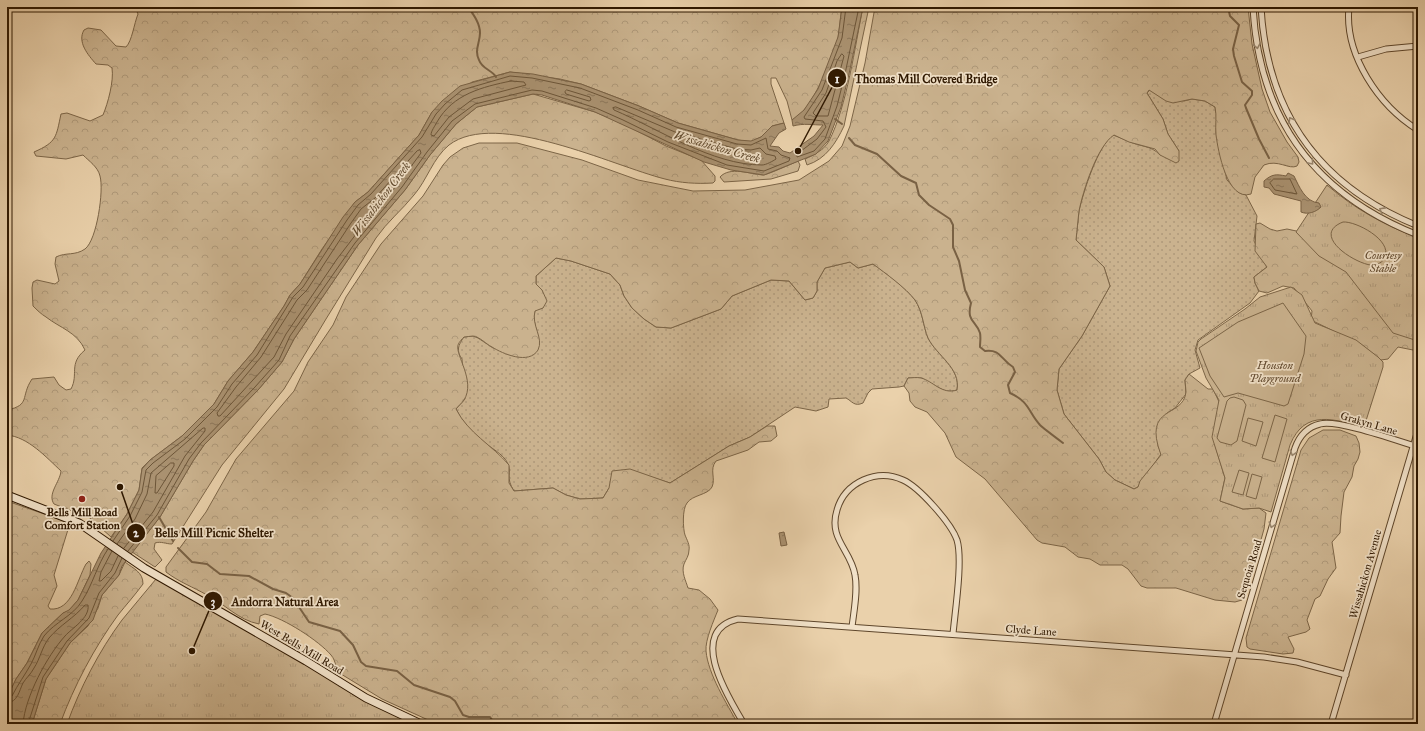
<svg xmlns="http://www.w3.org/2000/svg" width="1425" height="731" viewBox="0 0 1425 731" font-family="'IM FELL Great Primer',serif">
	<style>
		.grass { fill: url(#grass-dots); stroke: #7c6547 }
		.forest { fill: url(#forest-crowns); stroke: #7c6547 }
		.park { fill: url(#park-tufts); stroke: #7c6547 }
		.pitch { fill: #cab28e; stroke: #7c6547 }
		.water { fill: url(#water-ripples); stroke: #796144 }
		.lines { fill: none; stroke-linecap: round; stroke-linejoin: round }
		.shore { stroke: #6c5538; stroke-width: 1 }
		.stream { stroke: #796144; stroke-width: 2 }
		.street-casing { stroke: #5e462b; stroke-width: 7 }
		.secondary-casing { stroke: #2f1800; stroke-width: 9 }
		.street { stroke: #f1e1c8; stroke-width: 5 }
		.secondary { stroke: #f1e1c8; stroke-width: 7 }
		.oneway { stroke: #9a876e }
		.poi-dot { fill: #8f2418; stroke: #f1e1c8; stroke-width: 1.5 }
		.labels { text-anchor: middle; stroke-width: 3.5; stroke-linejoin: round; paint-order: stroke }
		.park-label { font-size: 11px; font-style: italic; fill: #5e462b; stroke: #f1e1c8 }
		.street-label { font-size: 11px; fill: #2f1800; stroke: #f1e1c8 }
		.poi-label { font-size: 11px; font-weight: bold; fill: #2f1800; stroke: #f1e1c8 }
		.water-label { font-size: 12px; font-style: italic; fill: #60492d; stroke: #f1e1c8 }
		.leader { fill: none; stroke: #2f1800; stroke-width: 1.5 }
		.callout-dot { fill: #2f1800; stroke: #f1e1c8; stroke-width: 1.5 }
		.mark-label { font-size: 12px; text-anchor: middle; font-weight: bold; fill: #fff }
		.callout-label { font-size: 12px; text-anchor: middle; font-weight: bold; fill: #2f1800; stroke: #f1e1c8; stroke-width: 3.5; stroke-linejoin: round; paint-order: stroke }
	</style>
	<defs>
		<pattern id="grass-dots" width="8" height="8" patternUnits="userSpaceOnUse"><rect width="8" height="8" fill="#cab28e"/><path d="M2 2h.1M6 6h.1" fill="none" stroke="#ae9879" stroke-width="1.8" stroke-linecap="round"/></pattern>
		<pattern id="forest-crowns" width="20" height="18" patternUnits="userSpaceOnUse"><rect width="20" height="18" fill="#cab28e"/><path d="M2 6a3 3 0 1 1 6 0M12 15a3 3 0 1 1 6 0" fill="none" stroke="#ae9879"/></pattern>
		<pattern id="park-tufts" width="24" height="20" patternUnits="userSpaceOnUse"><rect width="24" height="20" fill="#cab28e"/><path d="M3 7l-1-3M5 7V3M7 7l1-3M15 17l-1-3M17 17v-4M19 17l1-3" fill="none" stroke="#ae9879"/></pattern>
		<pattern id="water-ripples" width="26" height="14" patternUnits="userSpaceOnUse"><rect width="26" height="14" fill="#aa9271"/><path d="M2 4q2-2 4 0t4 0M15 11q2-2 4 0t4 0" fill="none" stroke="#8b765a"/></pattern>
	</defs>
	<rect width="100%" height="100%" fill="#ead1ab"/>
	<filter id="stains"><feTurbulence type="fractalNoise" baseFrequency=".005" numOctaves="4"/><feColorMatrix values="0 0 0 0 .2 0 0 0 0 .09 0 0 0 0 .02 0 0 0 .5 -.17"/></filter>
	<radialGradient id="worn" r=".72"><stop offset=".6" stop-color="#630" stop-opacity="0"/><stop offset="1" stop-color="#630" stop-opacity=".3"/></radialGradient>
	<path class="grass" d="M1150,90L1158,95L1184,101L1192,99L1205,101L1215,107L1217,117L1216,133L1227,180L1238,192L1246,195L1257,216L1254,241L1267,267L1254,277L1255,283L1259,291L1250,303L1198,340L1195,350L1200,368L1189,374L1185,380L1186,394L1175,408L1167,413L1158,445L1161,454L1138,487L1134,489L1115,480L1106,472L1099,459L1064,414L1057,390L1059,369L1082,336L1110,286L1104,267L1076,240C1077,230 1078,221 1079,211C1083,193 1098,145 1113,135C1119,137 1123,139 1128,141C1140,147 1151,145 1160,155L1179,151L1168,134L1163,119L1147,93Z
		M556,258L571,261L610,274L620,285L624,296L632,308L644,319L656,327L671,328L721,309L732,296L771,280L789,281L805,300L813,298L817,291V282L825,268L850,262L858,268L873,264C885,272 906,288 915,300C923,312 923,326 928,338C937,356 961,368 957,390C942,395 933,382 921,378C917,377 912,378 908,378L904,386L899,387L872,389L868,393L863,403C854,407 852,401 846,398L829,399L828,407L816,411L795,407L750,437L729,446L670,483L651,477L609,488L603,498L580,499L566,495L553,488L514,491C505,477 512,473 508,464C504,454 489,447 481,440C470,431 462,421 456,409L465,399L462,359C456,351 458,345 464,337L473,336L478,338L493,348L537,350C542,336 531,325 535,310L543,308L542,290L536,284V276Z"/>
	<path class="forest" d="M135,7H842C840,17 840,28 838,38C833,57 811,113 792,120L787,101L776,78H771V84L784,123L772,126L761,137L751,142L738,140L678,123L639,106L581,84L560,79L510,72L472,82L432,112L419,135L368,192L355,202L322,249L300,284L290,295L284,306L253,352L228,381L214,404L182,436L150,460L142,468L139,490L127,514L111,537L90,518L54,504C47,494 60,482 61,471C46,457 28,437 7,435V410C31,405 20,397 32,379L54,377L59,385L66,390L71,389C79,374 68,364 85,350C77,332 60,328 46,317C41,314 37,310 33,306L32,288L33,282L37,280L55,284L59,281L55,264L56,257C66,252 75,256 85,249C97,240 104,190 100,176C98,167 89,161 83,155L66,159L36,156L34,152C57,142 56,137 61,114L67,113L90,121L103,115C108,103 114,81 112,68L108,65L96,64C88,55 77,42 84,30L88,28L101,30L116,46L126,47C132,41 134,24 138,14Z
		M863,7H869L844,126C836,143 826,159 807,165L805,159C814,155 824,150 829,141C847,106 855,46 863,7Z
		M875,7H1248L1252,44L1262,89L1270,112L1287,142L1298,157L1299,162L1297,166C1289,170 1278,159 1264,165L1255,177L1251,194C1227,202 1218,150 1216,135C1215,125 1217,116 1215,107L1205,101L1192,99L1173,103L1166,101L1149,90L1147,93L1163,119L1168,134L1179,151V161L1176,163L1160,155L1155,149L1129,142L1114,135C1097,146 1083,191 1079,211C1078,220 1077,230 1076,240L1104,267L1110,286L1082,336L1059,369L1057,390L1064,414L1099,459L1106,472L1115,480L1134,489L1138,487L1140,481L1161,455C1142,404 1183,419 1186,392C1186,388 1185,384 1185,380L1189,374L1208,389H1213L1220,404L1216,421L1215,445L1225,478L1220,501L1243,509L1259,508L1266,513L1264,529L1248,586L1242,600L1235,602L1215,600L1176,588H1147L1141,586L1128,569L1122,565H1100L1090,559L1078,557L1065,547L1042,543L1037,540L985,479L956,457L945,433L927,412L915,407L910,401L909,393L904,386L908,378C911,378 917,377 921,378C933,381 942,395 957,390C961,368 937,356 928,338C923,326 923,312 915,300C906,288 885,273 873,264L858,268L850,262L825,268L817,282V291L813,298L805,300L789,281L771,280L732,296L721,309L671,328L656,327L644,319L632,308L624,296L620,285L610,274L571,261L556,258L536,276V284L542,290L547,301L543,308L535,311C531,325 544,338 538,350C529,365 503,354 492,347C486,344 480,337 473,336C470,336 467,337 464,337C462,339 459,342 458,345C455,355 476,381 464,400C462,403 458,406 456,409C468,433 492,445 509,465V483L514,491L553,488L566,495L580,499L603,498L609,488L612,471L630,469L670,483L729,446L750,437L767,426H775L777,436L771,441L759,442L748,450L716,461C709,470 716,478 712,487C708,495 692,495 687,503C682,509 683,529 685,535C687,540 690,545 689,550C689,556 686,559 684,564C681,572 686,581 688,588L699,590L710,599L718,610C714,620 705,640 706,651C708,674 727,704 738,724H437L382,699L341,674C334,668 337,662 331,655C319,641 284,618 265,614L260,616L259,624C238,620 225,604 207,595C193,587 179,582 166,572V567L206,512L236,459L294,391L308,362L333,325L346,297L381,244L423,196L443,165L450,157L463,148L479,143H517L582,160L638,180L693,191L745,190L799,180L829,161L842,146L850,126L865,63Z
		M533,94L595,112L622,123L666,146L701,160L715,176V181L713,183C697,184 680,183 665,179C613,166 496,109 449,145C433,158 427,180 414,195C402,210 387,222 376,238L326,319L284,389L222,465L172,544C166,544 161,541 155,543L154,549L162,560L155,567L132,552L160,517L193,461L204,445L258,390L282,362L294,339L358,245L405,190L430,155L456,124L477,107Z
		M798,161L800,165L798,171L771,179L724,182L720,177C730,166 750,174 763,175C767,175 791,164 798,161Z
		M1260,223L1270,229L1277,231L1287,229L1301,232L1418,329V351L1398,347L1388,359L1381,360L1362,345L1311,320L1312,311L1294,288L1283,286L1267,293L1259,291L1255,283L1254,277L1267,267L1255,251L1256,224Z
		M1323,430H1340L1356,436L1359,443L1360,452L1358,459L1354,466L1352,477L1344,492L1341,516L1340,533L1332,542L1336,568L1328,579L1320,596L1315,599L1307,620L1310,629L1306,632L1288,637L1294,649L1293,653L1283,654L1250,649L1247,647L1246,638L1301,450L1309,438Z
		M7,501L70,523L54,575L57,586L48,606L50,609C72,611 77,580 86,564L89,561L91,564L90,575L78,600L69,611L63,613L42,633L27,663L16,679L7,698Z
		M125,562C134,569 143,572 143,584C135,595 126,605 118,615C94,648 74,686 60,724H32L46,679L70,643L88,626L98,608L102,595L119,575Z"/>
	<path class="park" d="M1327,185C1355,209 1384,225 1418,238V341L1393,333L1346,272L1319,256L1296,232Z
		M1291,287L1302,295L1315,323L1356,340L1378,357L1383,362V367L1364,427C1335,420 1305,408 1290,445L1271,512L1259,508L1243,509L1220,501L1225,478L1212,437L1219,400L1206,378L1196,351L1198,342L1201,339L1245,309L1260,297Z
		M156,579L312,668L356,696L412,724H67C80,688 99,651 122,620C133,606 145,593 156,579Z"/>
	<path class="pitch" d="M1343,222C1356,221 1392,240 1385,257C1384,261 1380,263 1376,265C1363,269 1307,236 1343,222Z
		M1283,303L1306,336L1304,354L1288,404L1284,406L1238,393L1224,397L1210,376L1199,348L1238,322Z
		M1234,397L1243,400L1246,405L1237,441L1231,445L1220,442L1217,438L1227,401L1230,398Z
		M1275,415L1287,419L1275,462L1262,458Z
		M1248,418L1263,422L1256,446L1242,441Z
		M1239,470L1249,473L1243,495L1232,492Z
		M1252,474L1262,477L1256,499L1246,496Z"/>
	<path class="water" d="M842,7H863L849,74L841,107L828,141L816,154L764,175L731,170L704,162L595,112L542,95L533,94L477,107L456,124L430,155L405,190L358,245L294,339L282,362L258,390L204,445L193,461L160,517L122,566L119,575L102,595L93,620L70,643L46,679L32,724H7V698L16,679L27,663L42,633L63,613L69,610L78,600L101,553L127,514L139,490L142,469L150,460L182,436L214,404L228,381L253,352L284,306L290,295L300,284L343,217L355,202L368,192L419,135L432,112L442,101L460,86L510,72L533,74L581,84L639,106L678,123L738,140L751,141L761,137L772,126L784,123L786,129L779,133L770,146L779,147L783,151L790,153L814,136L823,125C812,125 804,123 793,126L792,120L804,110L818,89L838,37Z
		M1288,173L1294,176C1299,186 1305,202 1319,203L1321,207C1316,212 1308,215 1301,212V201L1274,194L1269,188L1264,187V181C1272,174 1276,174 1286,176Z
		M784,532L787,545L781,546L779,533Z"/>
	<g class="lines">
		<path class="shore" d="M846,7L842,38L822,90L804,117L805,119L823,121L826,127L817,139L797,154V157L814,151L825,139L837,106L845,74L859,7
			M842,54L844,56L828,116H816L813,113L826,93L837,61Z
			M511,81L524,82L526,85L473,99L449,117L434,136L431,135C431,131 435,126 437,122C453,94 482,87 511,81Z
			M567,90L590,97L591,100L589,101L566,94L565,92Z
			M616,107L675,132L737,149L751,150L760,148L766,154L775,156L776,159C773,161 766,165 762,165C712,165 659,129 614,110L613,108Z
			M420,150L421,153L398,184L370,216L337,259L286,334L274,357L220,416H218L217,413L236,387L261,357L297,300L307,290L351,223L361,209L375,198L417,151Z
			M1274,179H1290L1297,194L1275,190L1270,183Z
			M171,463H174V466L157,493H155L156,476Z
			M113,541L130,516L142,492L146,470L153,463L185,439L217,407L232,384L257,355L293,297L303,287L347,220L358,205L371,194L422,137L436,114L445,104L462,90L510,76L532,78L580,88L638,110L676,127L737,144L751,145L766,138L768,149L777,151L781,155L790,158L789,161L764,171L727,165L668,142L623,120L596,108L542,91L532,90L475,104L452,121L427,152L402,187L355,243L290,336L279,360L255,387L201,443L189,459L157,515L128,551
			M117,544L135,519L147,494L151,473L203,428H205V431L185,456L153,512L124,548
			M112,551L101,572L99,581H101L111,571L118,556
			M7,698L12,696C18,684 25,675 31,664C36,655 38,645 44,636C55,622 73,616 82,601C93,584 97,565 108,549
			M7,703C18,702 19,691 23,683C26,678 31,674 34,668C40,659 42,647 49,638C60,625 74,618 85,605H88C90,618 72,628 65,636C47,656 25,697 23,724
			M28,724L43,677L67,641L89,618L99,593L115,573L122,558"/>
		<path class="stream" d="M468,7C473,14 480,23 480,33C480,43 474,50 479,60C482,69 492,70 496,77
			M1228,7L1230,16L1239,25L1233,49L1234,56L1242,82L1252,91V95L1245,105L1246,108L1259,139L1269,158
			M835,119L842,124
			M849,138L855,145L877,154L901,176L916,183L919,195L929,205L950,219L953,225V247L959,261L965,290L971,303C966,322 976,320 980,333C981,338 980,342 980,347L985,351C1001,349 1000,359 1013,367L1015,372L1008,385L1010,393C1030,402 1028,412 1040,425C1043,428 1059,440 1063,443
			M159,517L173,541
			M178,548L192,562L207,564L220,574L249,576L273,589L286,593L293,598L309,622L340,631L353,645L361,662L366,666L397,671L414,685L450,697L455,701L463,715L469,717H490L495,724"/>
		<g class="street-casing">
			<path id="street" d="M1253,7C1259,118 1314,194 1418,235
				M1261,7C1267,113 1319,186 1418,226
				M1349,7C1344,55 1379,106 1418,130
				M1358,57L1386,49L1418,46
				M852,627C854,610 858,591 855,575C851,550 828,539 837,510C845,482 877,468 903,480C919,487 951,523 957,540C963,560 955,612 953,634
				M744,724C728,697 686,631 738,619L1264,657L1297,662L1346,675
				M1214,724L1295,448C1299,437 1307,427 1320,424C1337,419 1398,441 1418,447
				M1331,724L1418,430
				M1417,724L1418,721"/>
		</g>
		<g class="secondary-casing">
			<path id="secondary" d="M7,495L79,523L144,568L306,661L366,698L421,724"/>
		</g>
		<use href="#street" class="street"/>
		<use href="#secondary" class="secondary"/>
	</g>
	<defs><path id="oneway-chevron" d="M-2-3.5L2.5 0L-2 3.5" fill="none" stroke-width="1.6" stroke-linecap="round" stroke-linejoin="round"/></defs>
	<g class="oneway">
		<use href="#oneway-chevron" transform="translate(1257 46) rotate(80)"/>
		<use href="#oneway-chevron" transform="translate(1291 120) rotate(-120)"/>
		<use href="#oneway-chevron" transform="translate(1311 162) rotate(50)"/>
		<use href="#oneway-chevron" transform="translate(1382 210) rotate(-151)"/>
		<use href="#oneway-chevron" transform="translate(1293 453) rotate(107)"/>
		<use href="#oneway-chevron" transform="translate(1272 525) rotate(107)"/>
	</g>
	<circle class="poi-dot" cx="82" cy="499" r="4"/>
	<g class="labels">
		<g class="park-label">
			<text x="1383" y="259">Courtesy<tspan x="1383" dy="13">Stable</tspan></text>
			<text x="1275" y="369">Houston<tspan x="1275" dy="13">Playground</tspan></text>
		</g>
		<g class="street-label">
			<text transform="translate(1369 423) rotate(16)" y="4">Grakyn Lane</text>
			<text transform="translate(1249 569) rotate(-73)" y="4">Sequoia Road</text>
			<text transform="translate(1365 574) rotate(-74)" y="4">Wissahickon Avenue</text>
			<text transform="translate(1031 630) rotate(4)" y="4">Clyde Lane</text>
			<text transform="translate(302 647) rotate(31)" y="4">West Bells Mill Road</text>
		</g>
		<g class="poi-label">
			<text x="82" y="516">Bells Mill Road<tspan x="82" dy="13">Comfort Station</tspan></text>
		</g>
		<g class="water-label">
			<text transform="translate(717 147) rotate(16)" y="4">Wissahickon Creek</text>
			<text transform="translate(381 199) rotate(-53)" y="4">Wissahickon Creek</text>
		</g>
	</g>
	<path class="leader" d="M798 151L837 78M120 487L136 533M192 651L213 601"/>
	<g class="callout-dot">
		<circle cx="798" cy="151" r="4"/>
		<circle cx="120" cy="487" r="4"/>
		<circle cx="192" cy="651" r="4"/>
		<circle cx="837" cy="78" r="10"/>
		<circle cx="136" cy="533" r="10"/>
		<circle cx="213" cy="601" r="10"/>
	</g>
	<g class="mark-label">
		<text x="837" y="83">1</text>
		<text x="136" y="537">2</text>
		<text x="213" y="606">3</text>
	</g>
	<g class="callout-label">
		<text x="926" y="83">Thomas Mill Covered Bridge</text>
		<text x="214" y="537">Bells Mill Picnic Shelter</text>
		<text x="285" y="606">Andorra Natural Area</text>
	</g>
	<rect width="1425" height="731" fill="none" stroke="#ead1ab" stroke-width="24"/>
	<rect x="8" y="8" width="1409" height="715" fill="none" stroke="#2f1800" stroke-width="2"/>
	<rect x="12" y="12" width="1401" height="707" fill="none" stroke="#2f1800"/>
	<rect width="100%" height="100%" filter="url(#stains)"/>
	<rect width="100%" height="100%" fill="url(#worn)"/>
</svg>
